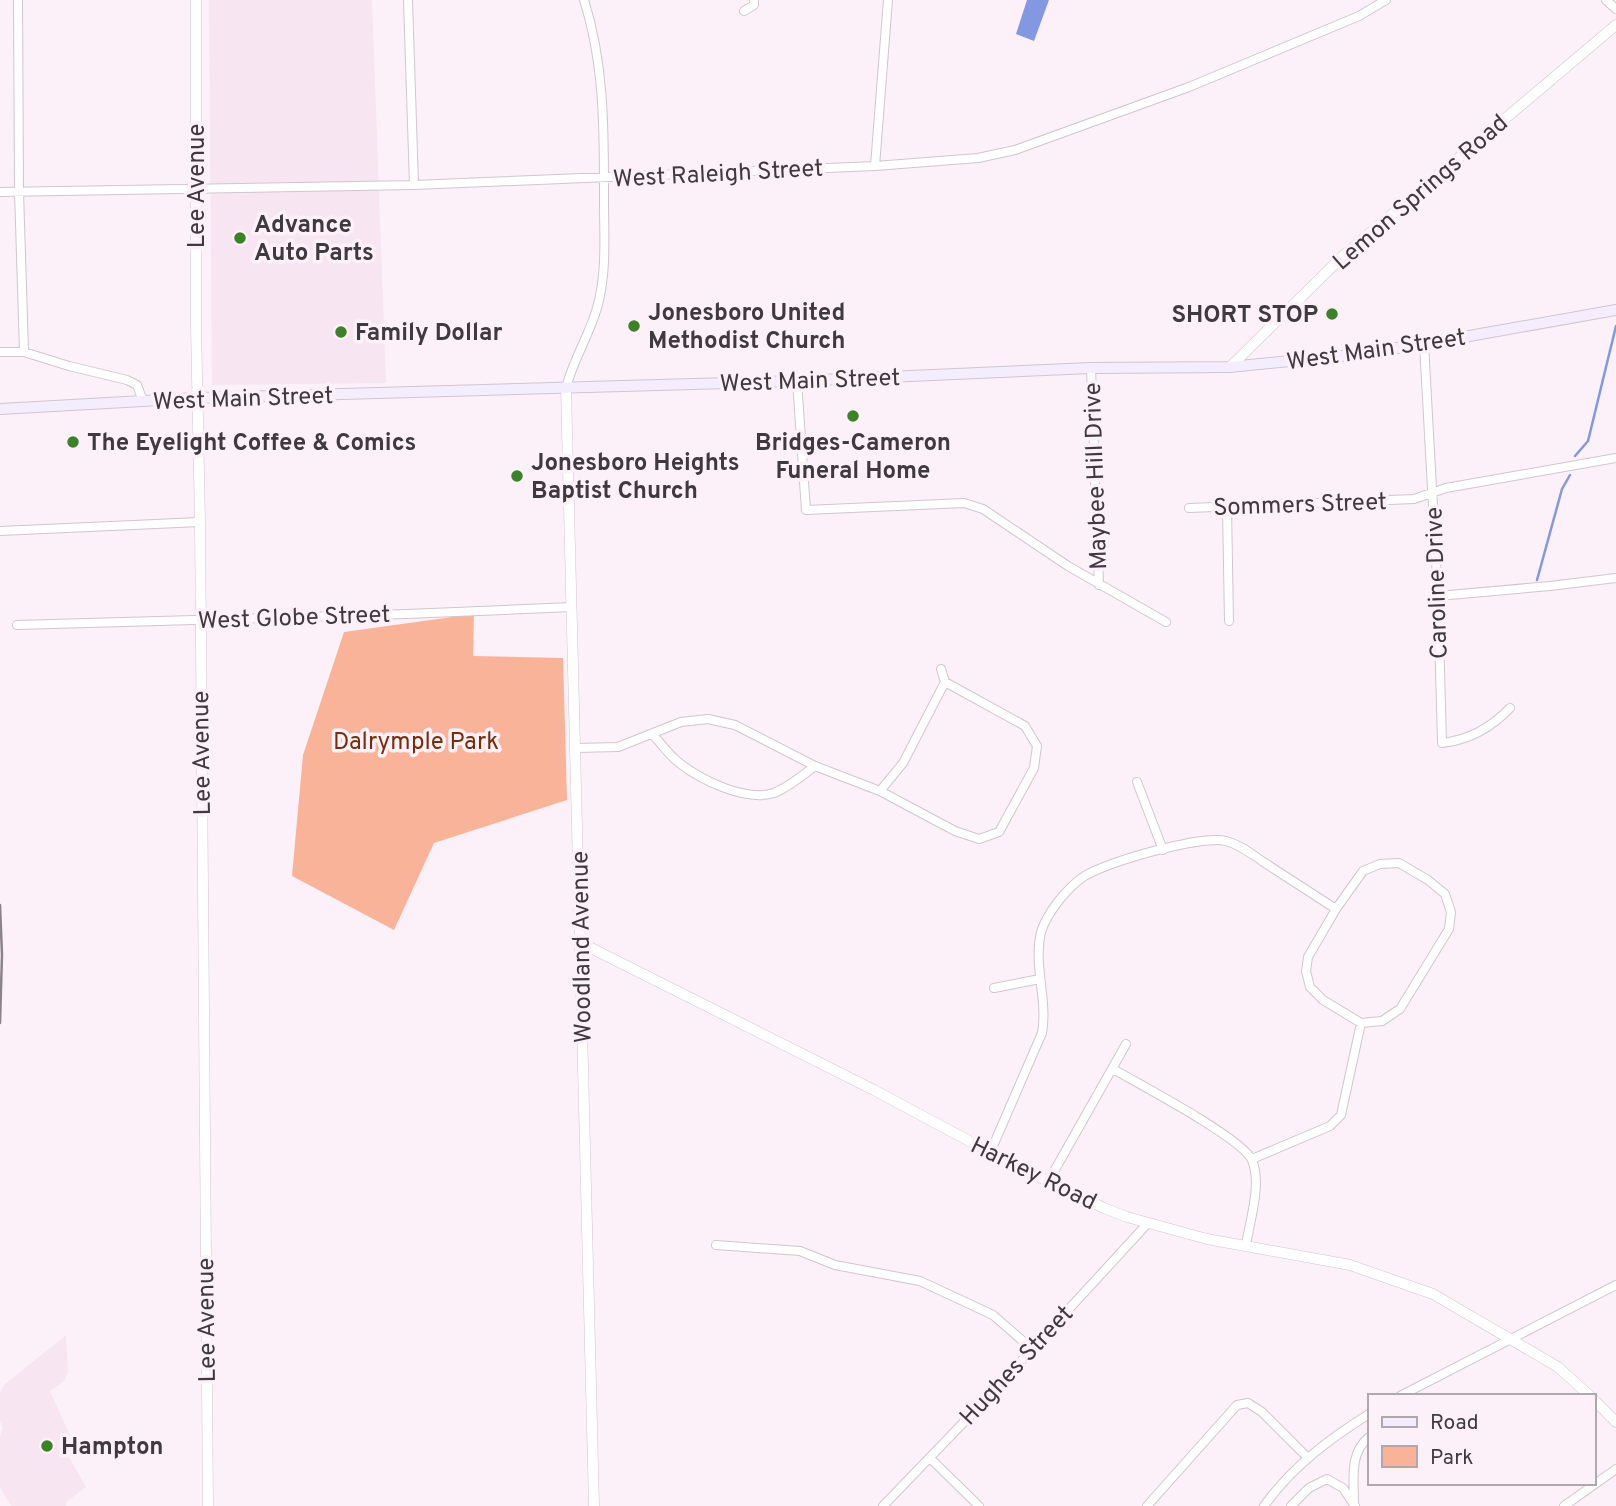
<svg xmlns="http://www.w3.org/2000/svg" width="1616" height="1506" viewBox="0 0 1616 1506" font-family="Overpass,sans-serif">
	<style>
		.built { fill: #f7e5f1 }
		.green { fill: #f9b399 }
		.water { fill: #8397e2 }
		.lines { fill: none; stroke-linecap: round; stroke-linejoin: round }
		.stream { stroke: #8397e2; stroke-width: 2.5 }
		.minor-casing { stroke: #d1c6cd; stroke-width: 10 }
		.tertiary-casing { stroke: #d1c6cd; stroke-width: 11 }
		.secondary-casing { stroke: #d1c6cd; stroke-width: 12 }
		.minor { stroke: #fff; stroke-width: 8 }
		.tertiary { stroke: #fff; stroke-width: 10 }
		.secondary { stroke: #f4edfe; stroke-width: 10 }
		.rail { stroke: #8a8388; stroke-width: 2.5 }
		.poi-dot { fill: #3c8328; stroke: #fcf1f8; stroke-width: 2.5 }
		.labels { text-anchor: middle; stroke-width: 7; stroke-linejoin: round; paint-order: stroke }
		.street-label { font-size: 24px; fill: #3f3a3d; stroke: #fcf1f8 }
		.poi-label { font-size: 24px; font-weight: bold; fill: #3f3a3d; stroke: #fcf1f8; text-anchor: start }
		.park-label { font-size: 24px; fill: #782d08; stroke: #fcf1f8 }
	</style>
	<rect width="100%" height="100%" fill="#fcf1f8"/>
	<path class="built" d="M209,0H372L386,383L212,385Z
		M66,1335L68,1372L64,1381L50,1391L70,1435L61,1443L86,1487L66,1502V1506H11L0,1487V1436L3,1427L0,1421V1393L3,1386Z"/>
	<path class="green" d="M474,614L473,656L563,658L567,800L434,843L394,930L292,876L303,755L344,632Z"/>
	<path class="water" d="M1027,0H1049L1034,41L1016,34Z"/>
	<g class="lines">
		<path class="stream" d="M1575,456L1588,441L1616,326
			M1537,580L1562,489L1570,475"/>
		<g class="minor-casing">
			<path id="minor" d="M18,0L19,191L24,352
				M408,0L414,185
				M1606,0L1616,9
				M744,11L754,5V0
				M875,166L888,0
				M0,192L414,185L875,166L978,158L1015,150L1189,87L1359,16L1386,0
				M1424,344L1438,596L1442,743C1469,740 1491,728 1510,708
				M0,352H24L69,366L127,380L137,385L143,401
				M1091,368L1099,585
				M797,381L806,510L964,503L983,509L1068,566L1166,622
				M566,388C573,360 589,336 597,308C607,273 604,237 604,202C604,133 605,66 584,0
				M1227,507L1229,621
				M1189,508L1414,499L1446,488L1616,458
				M0,531L200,522
				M1438,596L1550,586L1616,578
				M17,625L407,614L572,607
				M652,734C661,743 669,755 678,762C701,780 745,802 774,793C789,787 803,775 815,766
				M576,748L618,747L681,722L708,719L735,725L815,766L880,791L903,763L945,682L941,669
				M1137,782L1163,850
				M880,791L955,831L979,839L999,832L1034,768L1037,746L1025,726L945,682
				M1399,863L1428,880L1445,894L1451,912L1449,929L1400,1009L1382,1021L1361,1023L1323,1000L1310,987L1306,971L1308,957L1336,909L1363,871L1380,864Z
				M994,988L1040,979
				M1113,1069C1139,1084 1242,1138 1252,1160C1262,1184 1250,1220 1246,1245
				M990,1153L1042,1033C1048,1000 1033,965 1041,932C1047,913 1066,889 1083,877C1105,862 1201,835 1226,841C1242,845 1255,857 1268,865C1291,880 1313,894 1336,909
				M1252,1159L1330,1126L1341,1115L1361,1023
				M1048,1182L1126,1044
				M716,1245L800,1251L835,1265L920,1281L993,1315L1032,1349
				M1400,1396L1616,1285
				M930,1458L979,1506
				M1354,1503C1354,1480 1349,1453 1369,1437
				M883,1506L990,1395L1148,1223
				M1147,1506L1237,1405L1248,1403L1262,1412L1308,1458
				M1264,1506C1292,1467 1329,1439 1369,1414
				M1291,1506L1309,1488L1327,1479L1343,1488L1355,1506
				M1564,1506L1616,1469"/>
		</g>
		<g class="tertiary-casing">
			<path id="tertiary" d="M196,0V326L200,522L208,1506
				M1230,367L1345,254L1616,25
				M566,388L594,1506
				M581,943L874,1090L1014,1165L1104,1208L1127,1217L1207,1239L1350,1265L1433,1294L1558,1367L1590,1396
				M1593,1399L1616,1422"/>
		</g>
		<g class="secondary-casing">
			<path id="secondary" d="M0,409L197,398L797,381L1091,368L1230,367L1351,355L1424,344L1616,310"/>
		</g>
		<use href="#minor" class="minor"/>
		<use href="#tertiary" class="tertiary"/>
		<use href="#secondary" class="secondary"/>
		<path class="rail" d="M0,905L2,955L0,1023"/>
	</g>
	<g class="poi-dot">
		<circle cx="240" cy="238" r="7"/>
		<circle cx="1332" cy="314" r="7"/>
		<circle cx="634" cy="326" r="7"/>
		<circle cx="341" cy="332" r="7"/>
		<circle cx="853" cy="416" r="7"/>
		<circle cx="73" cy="442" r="7"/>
		<circle cx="517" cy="476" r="7"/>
		<circle cx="47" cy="1446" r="7"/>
	</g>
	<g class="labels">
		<g class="street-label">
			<text transform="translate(718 173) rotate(-3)" y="8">West Raleigh Street</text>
			<text transform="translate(196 186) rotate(-90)" y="8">Lee Avenue</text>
			<text transform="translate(1420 192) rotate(-41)" y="8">Lemon Springs Road</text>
			<text transform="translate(1376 349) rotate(-8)" y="8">West Main Street</text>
			<text transform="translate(810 380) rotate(-2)" y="8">West Main Street</text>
			<text transform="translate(243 398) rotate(-2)" y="8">West Main Street</text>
			<text transform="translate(1095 476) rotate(-92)" y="8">Maybee Hill Drive</text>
			<text transform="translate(1300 504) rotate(-2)" y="8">Sommers Street</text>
			<text transform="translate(1436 583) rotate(-92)" y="8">Caroline Drive</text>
			<text transform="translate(294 617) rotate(-2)" y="8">West Globe Street</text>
			<text transform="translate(201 753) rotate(-91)" y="8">Lee Avenue</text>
			<text transform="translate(581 947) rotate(-91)" y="8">Woodland Avenue</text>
			<text transform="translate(1034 1173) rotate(26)" y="8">Harkey Road</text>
			<text transform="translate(206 1320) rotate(-91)" y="8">Lee Avenue</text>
			<text transform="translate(1016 1365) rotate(-47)" y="8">Hughes Street</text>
		</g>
		<g class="poi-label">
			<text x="254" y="232">Advance<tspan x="254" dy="28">Auto Parts</tspan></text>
			<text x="648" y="320">Jonesboro United<tspan x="648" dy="28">Methodist Church</tspan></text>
			<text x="1318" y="322" text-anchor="end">SHORT STOP</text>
			<text x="355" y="340">Family Dollar</text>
			<text x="87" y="450">The Eyelight Coffee &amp; Comics</text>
			<text x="853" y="450" text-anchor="middle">Bridges-Cameron<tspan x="853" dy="28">Funeral Home</tspan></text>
			<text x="531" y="470">Jonesboro Heights<tspan x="531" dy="28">Baptist Church</tspan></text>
			<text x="61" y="1454">Hampton</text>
		</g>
		<g class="park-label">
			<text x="416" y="749">Dalrymple Park</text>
		</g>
	</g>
	<rect x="1368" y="1394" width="228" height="91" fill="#fcf1f8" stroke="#b0a8ad" stroke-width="2"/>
	<rect x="1382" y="1417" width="35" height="10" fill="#f4edfe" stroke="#b0a8ad" stroke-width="2"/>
	<text x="1430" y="1429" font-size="21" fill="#3f3a3d">Road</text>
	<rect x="1382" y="1446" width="35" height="21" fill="#f9b399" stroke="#b0a8ad" stroke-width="2"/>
	<text x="1430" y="1464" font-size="21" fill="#3f3a3d">Park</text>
</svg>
